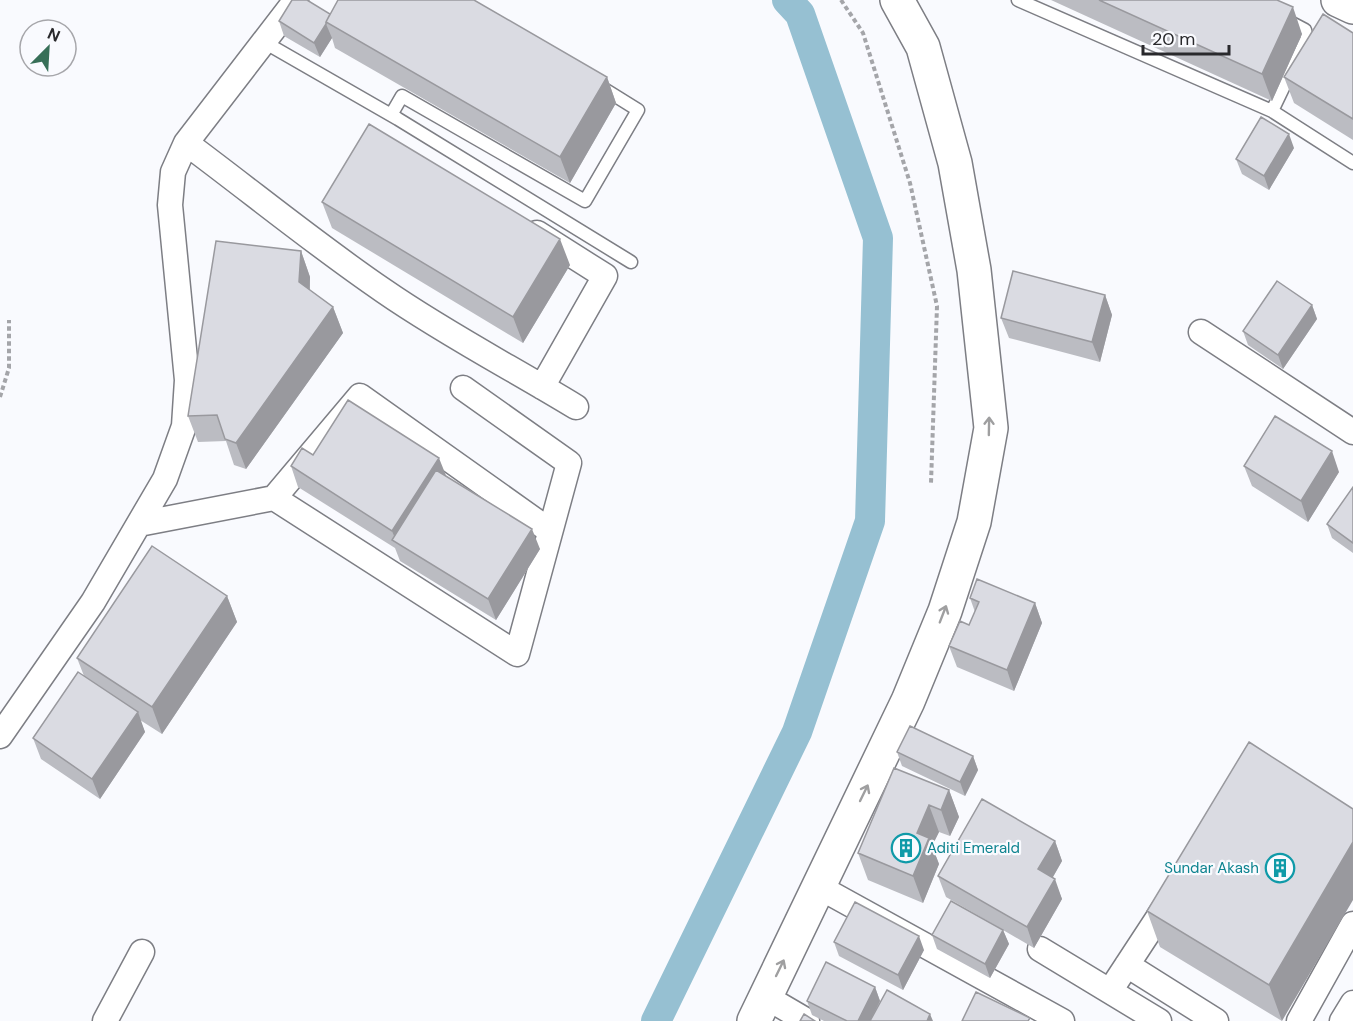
<svg xmlns="http://www.w3.org/2000/svg" width="1353" height="1021" viewBox="0 0 1353 1021" font-family="'DM Sans',sans-serif">
	<style>
		.lines { fill: none; stroke-linecap: round; stroke-linejoin: round }
		.canal { stroke: #96c0d2; stroke-width: 30 }
		.lane-casing { stroke: #7d7e84; stroke-width: 15 }
		.street-casing { stroke: #7d7e84; stroke-width: 27 }
		.secondary-casing { stroke: #7d7e84; stroke-width: 36 }
		.path { stroke: #a4a5a9; stroke-width: 4; stroke-dasharray: 4.5 3; stroke-linecap: butt }
		.lane { stroke: #fff; stroke-width: 12 }
		.street { stroke: #fff; stroke-width: 24 }
		.secondary { stroke: #fff; stroke-width: 33 }
		.wall { fill: #bbbcc2 }
		.shaded-wall { fill: #99999e }
		.building { fill: #dadbe2; stroke: #99999e; stroke-width: 1.5 }
		.oneway { stroke: #9f9fa0 }
		.labels { text-anchor: middle; stroke-width: 4.5; stroke-linejoin: round; paint-order: stroke }
		.culture-label { font-size: 15px; fill: #0d838f; stroke: #f9fafe; text-anchor: start }
	</style>
	<rect width="100%" height="100%" fill="#f9fafe"/>
	<g class="lines">
		<path class="canal" d="M656,1021L797,732L870,521L878,238L800,14L787,0"/>
		<g class="lane-casing">
			<path id="lane" d="M1018,0L1272,111L1353,163
				M264,42L398,119L631,262
				M1272,111L1307,38L1305,30L1286,20
				M391,115L402,96L585,201L638,110L601,87"/>
		</g>
		<g class="street-casing">
			<path id="street" d="M186,143C252,192 315,244 384,291C446,334 512,368 576,407
				M537,233L605,276L542,387
				M1201,332L1353,432
				M274,498L360,396L550,531
				M139,524L274,498L517,654L569,463L463,388
				M0,736L93,602L165,479L184,426L187,380L170,205L173,172L186,143L296,0
				M819,887L1062,1021
				M1040,949L1159,1021
				M1127,965L1216,1021
				M1110,991L1171,898
				M766,997L807,1021
				M105,1021L142,952
				M1299,1021L1353,924
				M1342,1021L1353,1003"/>
		</g>
		<g class="secondary-casing">
			<path id="secondary" d="M1338,0L1353,7
				M754,1021L908,701L945,611L974,522L991,428L974,270L955,163L923,47L897,0"/>
		</g>
		<path class="path" d="M841,0L863,33L910,183L937,306L931,483
			M0,397L9,368V320"/>
		<use href="#lane" class="lane"/>
		<use href="#street" class="street"/>
		<use href="#secondary" class="secondary"/>
	</g>
	<path class="wall" d="M1051,0H1277L1302,34L1272,101Z
		M330,14L607,77L616,103L570,183L335,48L332,38L320,57L284,36L279,21Z
		M1353,33V140L1294,103L1284,77Z
		M1294,148L1269,190L1242,174L1236,159Z
		M322,202L570,265L523,343L332,228Z
		M301,251L310,277V290L333,307L343,333L246,469L234,465L226,441L198,442L188,416Z
		M1105,295L1112,315L1100,362L1009,338L1001,318Z
		M1312,305L1317,319L1283,369L1248,345L1243,331Z
		M313,455L446,476L540,549L496,620L400,561L395,548L298,487L291,466Z
		M1244,466L1339,472L1308,522L1252,486Z
		M1353,487V553L1332,538L1327,524Z
		M227,596L237,622L162,734L140,720L145,732L100,799L41,759L33,738L84,676L77,658Z
		M970,598L1035,603L1042,623L1014,691L957,667L949,646L969,625L975,612Z
		M1249,742L1282,1021L1160,947L1147,911Z
		M897,752L973,756L978,770L965,796L902,766Z
		M949,790L959,817L950,836L939,832L932,846L939,864L923,903L868,880L858,853Z
		M1055,841L1062,861L1053,877L1062,899L1034,948L1003,930L1009,944L990,978L937,949L932,935L1000,928L946,897L938,876Z
		M834,942L924,950L903,990L839,956Z
		M875,987L880,1001L874,1014L933,1021H824L812,1015L807,1001Z"/>
	<path class="shaded-wall" d="M1293,7L1302,34L1272,101L1262,74Z
		M326,24L332,38L320,57L314,43Z
		M607,77L616,103L570,183L560,157Z
		M1289,134L1294,148L1269,190L1264,176Z
		M560,239L570,265L523,343L513,317Z
		M301,251L310,277L309,309L299,282Z
		M1105,295L1112,315L1100,362L1092,342Z
		M1312,305L1317,319L1283,369L1278,355Z
		M333,307L343,333L246,469L236,443Z
		M1332,451L1339,472L1308,522L1301,501Z
		M439,458L447,478L397,543L392,531Z
		M532,529L540,549L496,620L488,599Z
		M227,596L237,622L162,734L152,707Z
		M1035,603L1042,623L1014,691L1007,670Z
		M138,712L145,732L100,799L92,779Z
		M973,756L978,770L965,796L960,782Z
		M949,790L959,817L950,836L941,810Z
		M929,805L939,832L932,846L939,864L923,903L913,876L917,833Z
		M1055,841L1062,861L1046,889L1038,869Z
		M1353,842V900L1282,1021L1269,985Z
		M1055,879L1062,899L1034,948L1027,927Z
		M1003,930L1009,944L990,978L985,964Z
		M919,936L924,950L903,990L898,975Z
		M875,987L880,1001L870,1021H858Z
		M930,1014L933,1021H927Z"/>
	<path class="building" d="M292,0H307L330,14L326,22V24L314,43L279,21Z
		M338,0H474L607,77L560,157L326,22Z
		M1099,0H1277L1293,7L1262,74Z
		M1323,14L1353,33V119L1284,77Z
		M1261,117L1289,134L1264,176L1236,159Z
		M369,124L560,239L513,317L322,202Z
		M216,241L301,251L299,282L333,307L236,443L225,439L217,415L188,416Z
		M1013,271L1105,295L1092,342L1001,318Z
		M1277,281L1312,305L1278,355L1243,331Z
		M348,400L439,458L392,531L291,466L302,448L313,455Z
		M1275,416L1332,451L1301,501L1244,466Z
		M436,470L532,529L488,599L392,540Z
		M1353,487V543L1327,524Z
		M152,546L227,596L152,707L77,658Z
		M977,579L1035,603L1007,670L949,646L960,621L969,625L979,602L970,598Z
		M78,672L138,712L92,779L33,738Z
		M910,726L973,756L960,782L897,752Z
		M1249,742L1353,809V842L1269,985L1147,911Z
		M894,768L949,790L941,810L929,805L917,833L929,838L913,876L858,853Z
		M982,799L1055,841L1038,869L1055,879L1027,927L938,876Z
		M951,901L1003,930L985,964L932,935Z
		M855,902L919,936L898,975L834,942Z
		M826,962L875,987L858,1021H847L807,1001Z
		M887,990L930,1014L927,1021H870Z
		M976,992L1030,1018L1028,1021H962Z
		M804,1014L815,1021H800Z"/>
	<defs><path id="oneway-shaft" d="M-6 0H5M1.5-3L5.5 0L1.5 3" fill="none" stroke-width="1.6" stroke-linecap="round" stroke-linejoin="round" transform="scale(1.5)"/></defs>
	<g class="oneway">
		<use href="#oneway-shaft" transform="translate(989 426) rotate(-89)"/>
		<use href="#oneway-shaft" transform="translate(943 614) rotate(-69)"/>
		<use href="#oneway-shaft" transform="translate(864 793) rotate(-64)"/>
		<use href="#oneway-shaft" transform="translate(780 968) rotate(-64)"/>
	</g>
	<defs>
		<g id="building-ring" transform="scale(1.5)"><circle r="9.5" fill="#f9fafe" stroke="#0f9aa8" stroke-width="1.5"/><path d="M-4-6H4V6H1V3H-1V6H-4ZM-2.5-4.3h1.7v1.8h-1.7ZM.8-4.3h1.7v1.8H.8ZM-2.5-1h1.7V.8h-1.7ZM.8-1h1.7V.8H.8Z" fill="#0f9aa8"/></g>
	</defs>
	<g fill-rule="evenodd">
		<use href="#building-ring" x="906" y="848"/>
		<use href="#building-ring" x="1280" y="868"/>
	</g>
	<g class="labels">
		<g class="culture-label">
			<text x="927" y="853">Aditi Emerald</text>
			<text x="1259" y="873" text-anchor="end">Sundar Akash</text>
		</g>
	</g>
	<g transform="translate(48 48) rotate(24)"><circle r="28" fill="#f9fafe" stroke="#a6a6aa" stroke-width="1.5"/>
	<path d="M0-4.5L10 22L0 15L-10 22Z" fill="#376f57"/>
	<text y="-9" font-size="16" font-weight="bold" text-anchor="middle" fill="#29292c">N</text>
	</g>
	<path d="M1143 45v9h86v-9" fill="none" stroke="#29292c" stroke-width="3"/>
	<text x="1152" y="45" font-size="18" fill="#29292c" stroke="#f9fafe" stroke-width="4.5" paint-order="stroke">20 m</text>
</svg>
